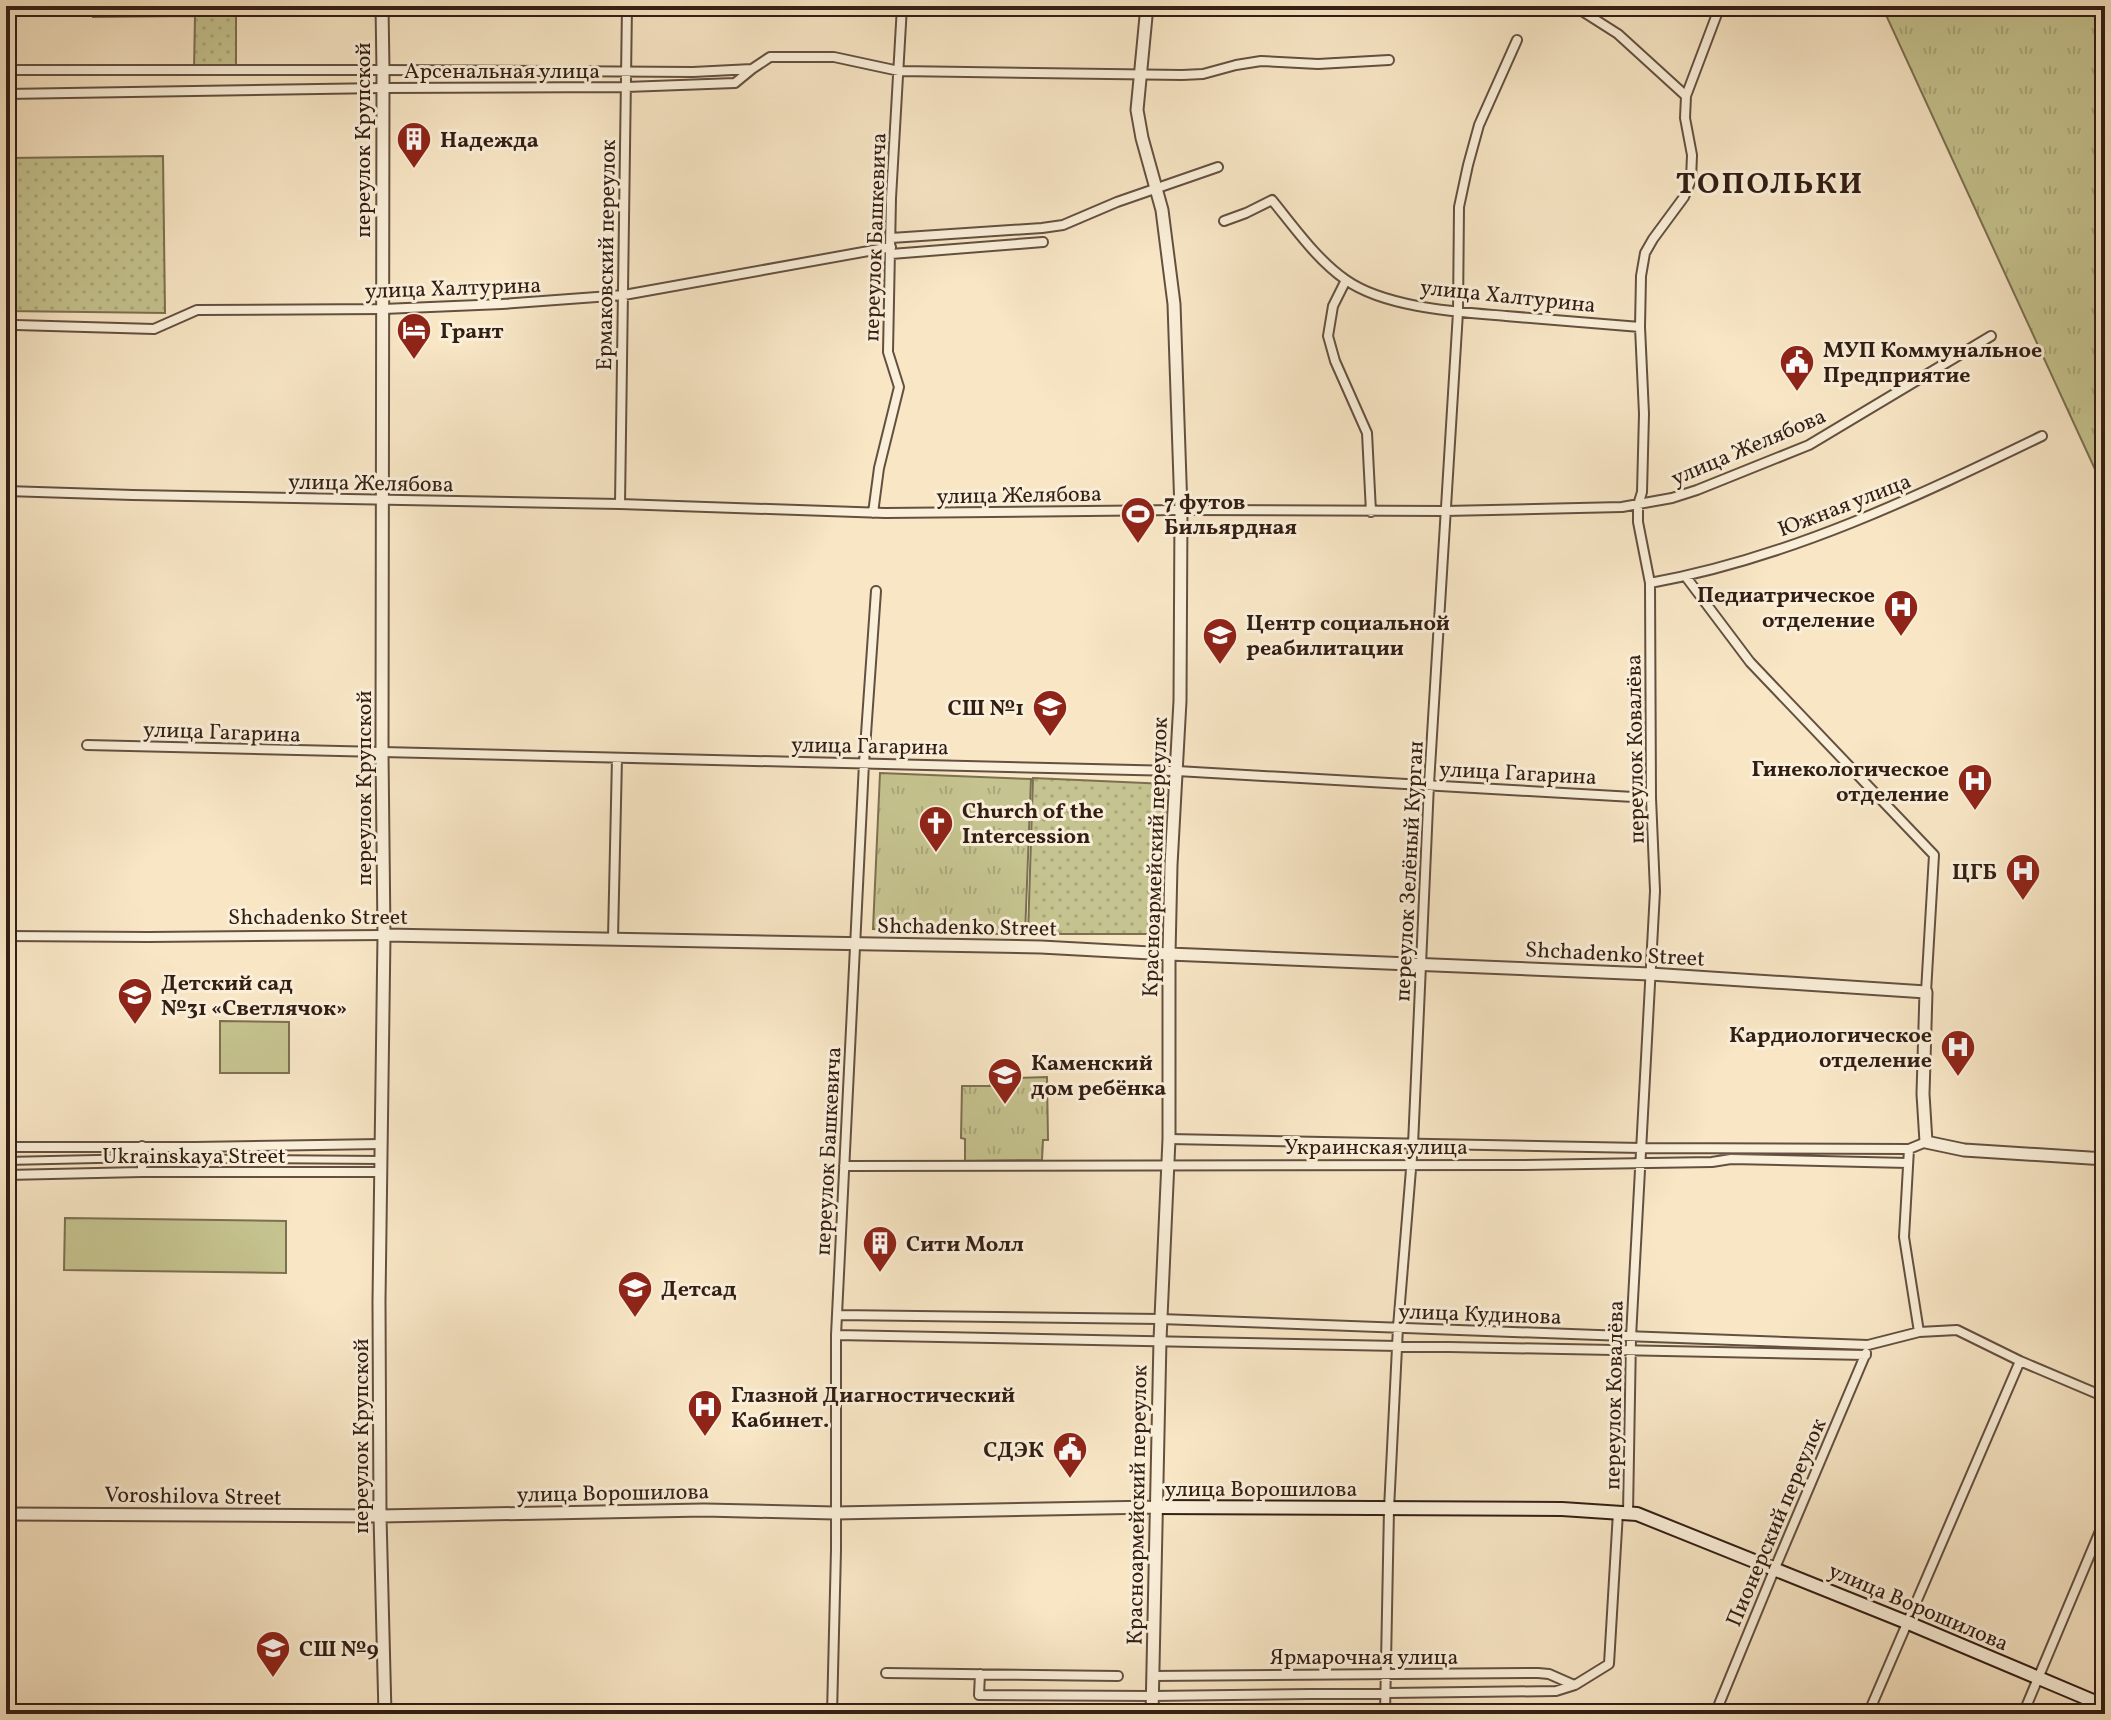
<svg xmlns="http://www.w3.org/2000/svg" width="2111" height="1720" viewBox="0 0 2111 1720" font-family="Vollkorn,serif">
	<style>
		.grass { fill: url(#grass-tufts); stroke: #7c7052; stroke-width: 2 }
		.park { fill: url(#park-dots); stroke: #7c7052; stroke-width: 2 }
		.pitch { fill: #c5c38f; stroke: #7c7052; stroke-width: 2 }
		.lines { fill: none; stroke-linecap: round; stroke-linejoin: round }
		.pedestrian-casing { stroke: #645041; stroke-width: 10 }
		.minor-casing { stroke: #645041; stroke-width: 12 }
		.tertiary-casing { stroke: #645041; stroke-width: 15 }
		.secondary-casing { stroke: #331e15; stroke-width: 16 }
		.pedestrian { stroke: #faefd9; stroke-width: 6 }
		.minor { stroke: #faefd9; stroke-width: 8 }
		.tertiary { stroke: #faefd9; stroke-width: 11 }
		.secondary { stroke: #faefd9; stroke-width: 12 }
		.labels { text-anchor: middle; stroke-width: 6; stroke-linejoin: round; paint-order: stroke }
		.street-label { font-size: 22px; fill: #331e15; stroke: #faefd9 }
		.poi-label { font-size: 22px; font-weight: bold; fill: #331e15; stroke: #faefd9; text-anchor: start }
		.district-label { font-size: 30px; font-weight: bold; letter-spacing: 2px; fill: #331e15; stroke: #faefd9 }
	</style>
	<defs>
		<pattern id="grass-tufts" width="24" height="20" patternUnits="userSpaceOnUse" patternTransform="scale(2)"><rect width="24" height="20" fill="#c5c38f"/><path d="M3 7l-1-3M5 7V3M7 7l1-3M15 17l-1-3M17 17v-4M19 17l1-3" fill="none" stroke="#aaa77a"/></pattern>
		<pattern id="park-dots" width="8" height="8" patternUnits="userSpaceOnUse" patternTransform="scale(2)"><rect width="8" height="8" fill="#c5c38f"/><path d="M2 2h.1M6 6h.1" fill="none" stroke="#aaa77a" stroke-width="1.8" stroke-linecap="round"/></pattern>
	</defs>
	<rect width="100%" height="100%" fill="#f8e6c5"/>
	<filter id="stains"><feTurbulence type="fractalNoise" baseFrequency=".0025" numOctaves="4"/><feColorMatrix values="0 0 0 0 .2 0 0 0 0 .09 0 0 0 0 .02 0 0 0 .5 -.17"/></filter>
	<radialGradient id="worn" r=".72"><stop offset=".6" stop-color="#630" stop-opacity="0"/><stop offset="1" stop-color="#630" stop-opacity=".3"/></radialGradient>
	<path class="grass" d="M1885,6H2105V491L1886,15Z
		M880,773L1031,779L1025,935L873,929Z
		M1015,1073L1016,1078L1047,1077L1048,1140H1043L1042,1160L965,1161V1139L961,1138L962,1086H990V1074Z"/>
	<path class="park" d="M93,6H236V71L194,70L195,16L93,17Z
		M163,156L165,313L6,311L10,158Z
		M1033,778L1167,784L1154,934H1028Z"/>
	<path class="pitch" d="M220,1021L289,1022V1073H220Z
		M65,1218L286,1221V1273L64,1270Z"/>
	<g class="lines">
		<g class="pedestrian-casing">
			<path id="pedestrian" d="M6,1161L142,1158L381,1160"/>
		</g>
		<g class="minor-casing">
			<path id="minor" d="M1574,6L1618,34L1686,96
				M6,70H383L693,72L752,69L770,57H834L899,71L1182,75L1203,74L1236,65L1261,61L1318,64L1389,60
				M6,94L383,88L626,87L735,83L752,69
				M1224,221L1246,213L1272,200C1294,227 1317,260 1346,280C1386,308 1459,312 1506,316C1550,320 1595,323 1640,327
				M891,238L1042,228L1063,225L1117,202L1218,167
				M891,254L1043,242
				M1346,280L1333,306L1328,336L1335,361L1367,433L1371,512
				M16,325L154,329L197,310L383,309L502,304L624,295L891,247
				M6,491L133,495L620,504L885,513L1181,510L1445,511L1622,507L1672,498L1697,490L1809,445L1991,336
				M620,504L627,6
				M873,513L879,468L899,387L888,352L891,198L902,6
				M1686,577L1750,662L1934,855L1926,992
				M1650,583C1789,558 1916,497 2042,436
				M87,745L1177,771L1651,798
				M6,936L148,937L384,935
				M613,938L617,758
				M1169,1139L1642,1148L1909,1149L1926,1142
				M6,1147H195L381,1144
				M1909,1149L1904,1237L1919,1332
				M844,1166L1522,1165L1712,1162L1731,1159L1908,1163
				M142,1172V1146
				M6,1175L142,1172H382
				M837,1315L1160,1319L1868,1345L1919,1332L1957,1330L2020,1361L2105,1397
				M836,1335L1866,1355
				M1628,1513L1631,1337L1655,891L1651,798L1650,583L1638,522V505L1642,492L1644,414L1640,327L1641,276L1645,253L1653,239L1684,197L1691,180L1692,155L1685,118L1686,96L1720,6
				M886,1673L1118,1676
				M980,1674L979,1695L1152,1696L1556,1691L1575,1685L1609,1664L1618,1512
				M1152,1676L1538,1673L1549,1674L1574,1685
				M832,1714L836,1550V1335L864,763L876,591
				M1385,1714L1389,1509L1398,1327L1413,1145L1429,784L1458,312L1459,207L1468,165L1479,125L1517,40
				M1715,1714L1775,1568L1866,1353
				M1868,1714L2020,1361
				M2023,1714L2105,1519"/>
		</g>
		<g class="tertiary-casing">
			<path id="tertiary" d="M382,6L383,70L382,752L384,935L379,1301L380,1516L385,1714
				M1147,6L1137,110L1142,138L1162,210L1174,304L1181,510L1180,701L1171,865L1169,954V1139L1160,1340L1152,1714
				M384,935L1041,947L1169,954L1650,974L1926,992L1923,1094L1926,1142L1964,1150L2105,1159
				M6,1514L380,1516L704,1510L835,1513L1155,1507"/>
		</g>
		<g class="secondary-casing">
			<path id="secondary" d="M1155,1507L1562,1509L1637,1514L1906,1622L2105,1706"/>
		</g>
		<use href="#pedestrian" class="pedestrian"/>
		<use href="#minor" class="minor"/>
		<use href="#tertiary" class="tertiary"/>
		<use href="#secondary" class="secondary"/>
	</g>
	<defs>
		<g id="building-pin" transform="scale(1.8)"><path d="M0 17L-7.5 6A9.5 9.5 0 1 1 7.5 6Z" fill="#8f2418" stroke="#faefd9"/><path d="M-4-6H4V6H1V3H-1V6H-4ZM-2.5-4.3h1.7v1.8h-1.7ZM.8-4.3h1.7v1.8H.8ZM-2.5-1h1.7V.8h-1.7ZM.8-1h1.7V.8H.8Z" fill="#fff"/></g>
		<g id="hotel-pin" transform="scale(1.8)"><path d="M0 17L-7.5 6A9.5 9.5 0 1 1 7.5 6Z" fill="#8f2418" stroke="#faefd9"/><path d="M-6-4.5h1.5V1H6V5H4.5V3h-9V5H-6ZM-4 0a1.8 1.8 0 1 1 3.6 0ZM.5 0V-2.5h3Q6-2.5 6 0Z" fill="#fff"/></g>
		<g id="civic-pin" transform="scale(1.8)"><path d="M0 17L-7.5 6A9.5 9.5 0 1 1 7.5 6Z" fill="#8f2418" stroke="#faefd9"/><path d="M-.6-6.5H3V-4.5H.6V-3L4-1V1h2V6H-6V1h2V-1L-.6-3ZM-1.2 2.5V6h2.4V2.5Z" fill="#fff"/></g>
		<g id="stadium-pin" transform="scale(1.8)"><path d="M0 17L-7.5 6A9.5 9.5 0 1 1 7.5 6Z" fill="#8f2418" stroke="#faefd9"/><path d="M0-5a6.5 5 0 1 0 0 10a6.5 5 0 1 0 0-10ZM-3.5-1.8h7v3.6h-7Z" fill="#fff"/></g>
		<g id="hospital-pin" transform="scale(1.8)"><path d="M0 17L-7.5 6A9.5 9.5 0 1 1 7.5 6Z" fill="#8f2418" stroke="#faefd9"/><path d="M-5-5h3v3.5h4V-5h3V5h-3V1.5h-4V5h-3Z" fill="#fff"/></g>
		<g id="school-pin" transform="scale(1.8)"><path d="M0 17L-7.5 6A9.5 9.5 0 1 1 7.5 6Z" fill="#8f2418" stroke="#faefd9"/><path d="M0-5L7-2L0 1L-7-2ZM-4 1L0 2.5L4 1V4Q0 6-4 4Z" fill="#fff"/></g>
		<g id="church-pin" transform="scale(1.8)"><path d="M0 17L-7.5 6A9.5 9.5 0 1 1 7.5 6Z" fill="#8f2418" stroke="#faefd9"/><path d="M-1.2-6h2.4v3.5h3.3v2.4h-3.3V6h-2.4V-.1h-3.3v-2.4h3.3Z" fill="#fff"/></g>
	</defs>
	<g fill-rule="evenodd">
		<use href="#building-pin" x="414" y="139"/>
		<use href="#hotel-pin" x="414" y="330"/>
		<use href="#civic-pin" x="1797" y="362"/>
		<use href="#stadium-pin" x="1138" y="514"/>
		<use href="#hospital-pin" x="1901" y="607"/>
		<use href="#school-pin" x="1220" y="635"/>
		<use href="#school-pin" x="1050" y="707"/>
		<use href="#hospital-pin" x="1975" y="781"/>
		<use href="#church-pin" x="936" y="823"/>
		<use href="#hospital-pin" x="2023" y="871"/>
		<use href="#school-pin" x="135" y="995"/>
		<use href="#hospital-pin" x="1958" y="1047"/>
		<use href="#school-pin" x="1005" y="1075"/>
		<use href="#building-pin" x="880" y="1243"/>
		<use href="#school-pin" x="635" y="1288"/>
		<use href="#hospital-pin" x="705" y="1407"/>
		<use href="#civic-pin" x="1070" y="1449"/>
		<use href="#school-pin" x="273" y="1648"/>
	</g>
	<g class="labels">
		<g class="street-label">
			<text x="502" y="78">Арсенальная улица</text>
			<text transform="translate(362 140) rotate(-90)" y="8">переулок Крупской</text>
			<text transform="translate(874 237) rotate(-88)" y="8">переулок Башкевича</text>
			<text transform="translate(605 255) rotate(-89)" y="8">Ермаковский переулок</text>
			<text transform="translate(453 287) rotate(-2)" y="8">улица Халтурина</text>
			<text transform="translate(1508 295) rotate(6)" y="8">улица Халтурина</text>
			<text transform="translate(1748 446) rotate(-23)" y="8">улица Желябова</text>
			<text transform="translate(371 482) rotate(1)" y="8">улица Желябова</text>
			<text transform="translate(1019 494) rotate(-1)" y="8">улица Желябова</text>
			<text transform="translate(1844 504) rotate(-21)" y="8">Южная улица</text>
			<text transform="translate(222 731) rotate(2)" y="8">улица Гагарина</text>
			<text transform="translate(870 745) rotate(1)" y="8">улица Гагарина</text>
			<text transform="translate(1634 749) rotate(-91)" y="8">переулок Ковалёва</text>
			<text transform="translate(1518 772) rotate(3)" y="8">улица Гагарина</text>
			<text transform="translate(363 788) rotate(-90)" y="8">переулок Крупской</text>
			<text transform="translate(1154 857) rotate(-88)" y="8">Красноармейский переулок</text>
			<text transform="translate(1408 871) rotate(-87)" y="8">переулок Зелёный Курган</text>
			<text x="318" y="924">Shchadenko Street</text>
			<text transform="translate(967 926) rotate(1)" y="8">Shchadenko Street</text>
			<text transform="translate(1615 953) rotate(3)" y="8">Shchadenko Street</text>
			<text x="1376" y="1154">Украинская улица</text>
			<text transform="translate(827 1151) rotate(-87)" y="8">переулок Башкевича</text>
			<text x="194" y="1163">Ukrainskaya Street</text>
			<text transform="translate(1480 1313) rotate(2)" y="8">улица Кудинова</text>
			<text transform="translate(1613 1395) rotate(-89)" y="8">переулок Ковалёва</text>
			<text transform="translate(360 1436) rotate(-90)" y="8">переулок Крупской</text>
			<text x="1261" y="1496">улица Ворошилова</text>
			<text transform="translate(613 1492) rotate(-1)" y="8">улица Ворошилова</text>
			<text transform="translate(193 1495) rotate(1)" y="8">Voroshilova Street</text>
			<text transform="translate(1136 1505) rotate(-89)" y="8">Красноармейский переулок</text>
			<text transform="translate(1775 1522) rotate(-67)" y="8">Пионерский переулок</text>
			<text transform="translate(1919 1606) rotate(23)" y="8">улица Ворошилова</text>
			<text x="1364" y="1664">Ярмарочная улица</text>
		</g>
		<g class="poi-label">
			<text x="440" y="147">Надежда</text>
			<text x="440" y="338">Грант</text>
			<text x="1823" y="357">МУП Коммунальное<tspan x="1823" dy="25">Предприятие</tspan></text>
			<text x="1164" y="509">7 футов<tspan x="1164" dy="25">Бильярдная</tspan></text>
			<text x="1875" y="602" text-anchor="end">Педиатрическое<tspan x="1875" dy="25">отделение</tspan></text>
			<text x="1246" y="630">Центр социальной<tspan x="1246" dy="25">реабилитации</tspan></text>
			<text x="1024" y="715" text-anchor="end">СШ №1</text>
			<text x="1949" y="776" text-anchor="end">Гинекологическое<tspan x="1949" dy="25">отделение</tspan></text>
			<text x="962" y="818">Church of the<tspan x="962" dy="25">Intercession</tspan></text>
			<text x="1997" y="879" text-anchor="end">ЦГБ</text>
			<text x="161" y="990">Детский сад<tspan x="161" dy="25">№31 «Светлячок»</tspan></text>
			<text x="1932" y="1042" text-anchor="end">Кардиологическое<tspan x="1932" dy="25">отделение</tspan></text>
			<text x="1031" y="1070">Каменский<tspan x="1031" dy="25">дом ребёнка</tspan></text>
			<text x="906" y="1251">Сити Молл</text>
			<text x="661" y="1296">Детсад</text>
			<text x="731" y="1402">Глазной Диагностический<tspan x="731" dy="25">Кабинет.</tspan></text>
			<text x="1044" y="1457" text-anchor="end">СДЭК</text>
			<text x="299" y="1656">СШ №9</text>
		</g>
		<g class="district-label">
			<text x="1770" y="193">ТОПОЛЬКИ</text>
		</g>
	</g>
	<rect width="2111" height="1720" fill="none" stroke="#f8e6c5" stroke-width="32"/>
	<rect x="8" y="8" width="2095" height="1704" fill="none" stroke="#331e15" stroke-width="4"/>
	<rect x="16" y="16" width="2079" height="1688" fill="none" stroke="#331e15" stroke-width="2"/>
	<rect width="100%" height="100%" filter="url(#stains)"/>
	<rect width="100%" height="100%" fill="url(#worn)"/>
</svg>
